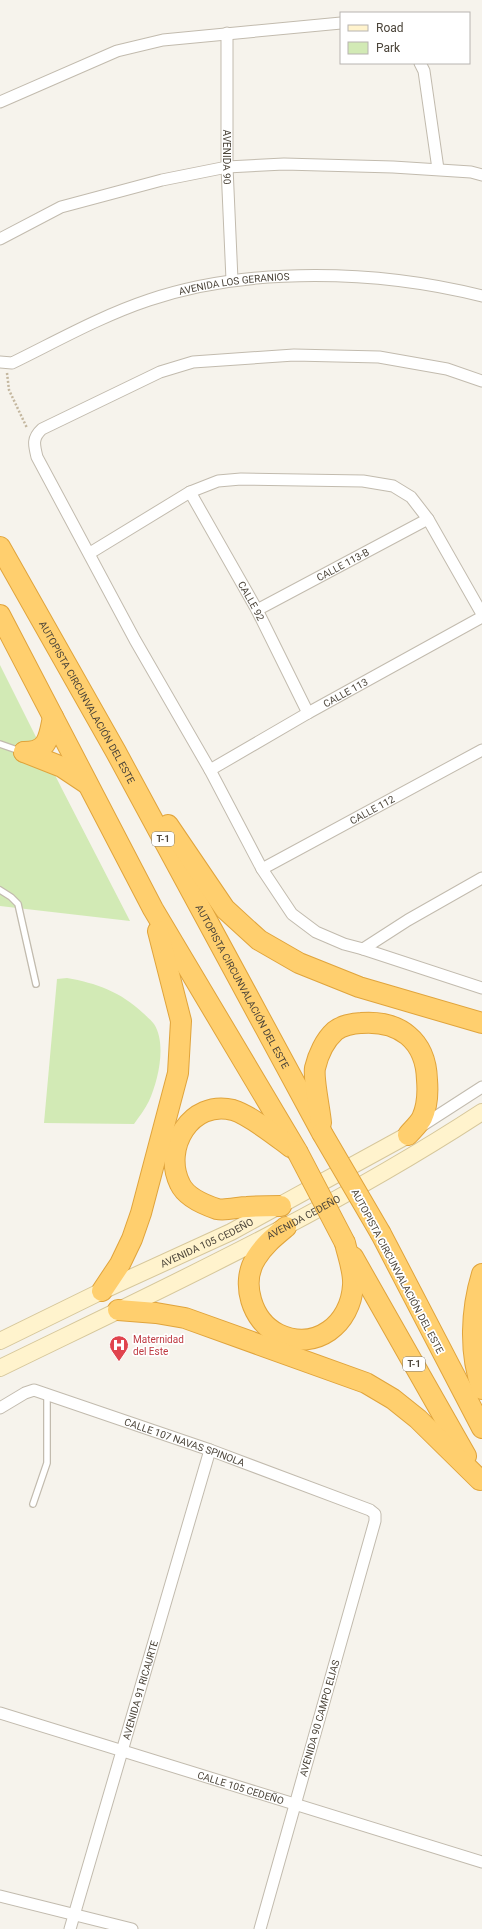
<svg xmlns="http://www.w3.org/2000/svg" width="482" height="1929" viewBox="0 0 482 1929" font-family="Roboto,sans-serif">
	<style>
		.green { fill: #d2eab5 }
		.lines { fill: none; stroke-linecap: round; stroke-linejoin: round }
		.lane-casing { stroke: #c2bbae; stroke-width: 8 }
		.street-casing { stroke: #c2bbae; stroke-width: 13 }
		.secondary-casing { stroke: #d6c79b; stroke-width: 18 }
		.highway-casing { stroke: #e0a43c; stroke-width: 22 }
		.path { stroke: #c4b79f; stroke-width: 2.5; stroke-dasharray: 2 2; stroke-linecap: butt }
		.lane { stroke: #fff; stroke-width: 5.5 }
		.street { stroke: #fff; stroke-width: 11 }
		.secondary { stroke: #fff3cd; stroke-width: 16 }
		.highway { stroke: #ffcf6e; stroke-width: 20 }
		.highway-bridge-casing { stroke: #e0a43c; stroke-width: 22; stroke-linecap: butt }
		.highway-bridge { stroke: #ffcf6e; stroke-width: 20 }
		.labels { text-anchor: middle; stroke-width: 3.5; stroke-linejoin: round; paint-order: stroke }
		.shield { fill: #fff; stroke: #817c74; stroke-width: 1 }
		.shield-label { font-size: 9px; font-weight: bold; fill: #4b4439 }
		.street-label { font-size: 10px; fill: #4b4439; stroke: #fff }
		.health-label { font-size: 10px; fill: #be3a42; stroke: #fff; text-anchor: start }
	</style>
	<rect width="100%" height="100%" fill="#f6f3ec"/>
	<path class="green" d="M0,665L62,789L130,921L0,906Z
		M67,978C96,983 121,992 143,1013C146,1016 151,1020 154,1024C167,1044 158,1081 149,1101C145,1109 139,1117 134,1124L44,1123L57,979Z"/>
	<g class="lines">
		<g class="lane-casing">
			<path id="lane" d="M0,744L20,751
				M0,890L11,897L18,904L36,984
				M33,1504L47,1463V1394"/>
		</g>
		<g class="street-casing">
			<g id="street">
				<path id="s1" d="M227,33V167L232,280"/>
				<path d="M420,63L424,71L438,169"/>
				<path d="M0,102L117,51L163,40L341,23"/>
				<path d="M0,239L61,207L162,180L227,167L284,164L393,167L471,172L482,175"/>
				<path id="s2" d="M0,362L12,363C57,341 101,316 149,300C250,266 379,270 482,296"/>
				<path d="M482,381L447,369L379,357L294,355L193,362L160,372L42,429C32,438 34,445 37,457L135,640L210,770L262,869L292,914L316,932L344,944L363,949L408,920L482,878"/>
				<path id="s3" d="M190,492L257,610L308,713"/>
				<path d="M90,553L190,492L218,481L241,479L363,481L393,486L411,497L428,519L482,614"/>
				<path id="s4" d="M257,610L428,519"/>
				<path id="s5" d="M210,770L308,713L482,617"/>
				<path id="s6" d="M262,869L482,750"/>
				<path d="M363,949L482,988"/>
				<path d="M420,1127L482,1087"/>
				<path id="s7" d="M0,1408L25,1393L34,1390L210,1450L370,1510L375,1514V1521L260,1929"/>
				<path id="s8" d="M0,1713L482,1862"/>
				<path d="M0,1896L132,1929"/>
				<path id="s9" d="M70,1929L210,1450"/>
			</g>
		</g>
		<g class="secondary-casing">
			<g id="secondary">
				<path id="s10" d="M0,1341L102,1291L231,1232L408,1135"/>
				<path id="s11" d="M0,1368C164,1288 329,1212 482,1112"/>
			</g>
		</g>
		<g class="highway-casing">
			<g id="highway">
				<path id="s12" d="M0,547L116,752L322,1133"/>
				<path d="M0,615L153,909L297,1151"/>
				<path d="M24,752L62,767L86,783"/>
				<path d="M24,752C49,752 49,736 53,717"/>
				<path d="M168,825L225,909L259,940L299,963L359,987L482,1023"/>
				<path d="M321,1123C320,1110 313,1079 315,1068C318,1055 325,1040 335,1031C341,1026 353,1023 361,1023C399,1020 426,1040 427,1080C428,1092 427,1107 422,1118C419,1124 412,1130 408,1135"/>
				<path d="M281,1206C270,1206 258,1206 247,1207C238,1207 226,1211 217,1209C205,1205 186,1197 180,1184C162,1148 191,1099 233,1110C250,1115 277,1137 292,1148"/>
				<path d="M286,1227C274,1237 264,1245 256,1258C240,1283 252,1321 278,1334C316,1352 351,1324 353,1285C354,1272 348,1256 345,1243"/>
				<path d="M381,1234L482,1428"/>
				<path d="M353,1257L466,1456"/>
				<path d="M482,1274C471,1310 469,1353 482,1389"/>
				<path d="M102,1291L120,1264L132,1239L141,1213L178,1073L181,1021L158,931"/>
				<path d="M118,1310L156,1313L185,1318L366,1383L393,1399L418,1419L480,1480"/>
			</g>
		</g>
		<path class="path" d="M7,373L9,390L27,428"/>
		<use href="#lane" class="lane"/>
		<use href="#street" class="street"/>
		<use href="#secondary" class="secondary"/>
		<use href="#highway" class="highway"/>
		<g class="highway-bridge-casing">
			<path id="highway-bridge" d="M322,1133L381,1234
				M297,1151L345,1243"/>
		</g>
		<use href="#highway-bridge" class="highway-bridge"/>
	</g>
	<defs>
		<g id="hospital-pin" transform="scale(1)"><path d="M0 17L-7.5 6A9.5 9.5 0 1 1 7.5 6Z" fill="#e0444e" stroke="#fff"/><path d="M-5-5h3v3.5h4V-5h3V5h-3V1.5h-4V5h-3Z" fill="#fff"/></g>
	</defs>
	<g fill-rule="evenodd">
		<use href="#hospital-pin" x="119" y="1345"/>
	</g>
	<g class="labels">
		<g class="shield">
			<rect x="152" y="832" width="22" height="14" rx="3"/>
			<rect x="403" y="1357" width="22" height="14" rx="3"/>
		</g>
		<g class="shield-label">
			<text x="163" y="842">T-1</text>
			<text x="414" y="1367">T-1</text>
		</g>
		<g class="street-label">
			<text dy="4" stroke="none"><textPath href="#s1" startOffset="124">AVENIDA 90</textPath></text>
			<text dy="4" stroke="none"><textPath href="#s2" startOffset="250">AVENIDA LOS GERANIOS</textPath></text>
			<text dy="4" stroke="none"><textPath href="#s4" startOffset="97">CALLE 113-B</textPath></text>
			<text dy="4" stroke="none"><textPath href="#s3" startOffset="125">CALLE 92</textPath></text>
			<text dy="4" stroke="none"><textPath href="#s5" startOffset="156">CALLE 113</textPath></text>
			<text dy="4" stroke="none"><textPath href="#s12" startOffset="178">AUTOPISTA CIRCUNVALACIÓN DEL ESTE</textPath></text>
			<text dy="4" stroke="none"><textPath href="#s6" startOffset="125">CALLE 112</textPath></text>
			<text dy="4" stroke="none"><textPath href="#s12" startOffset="502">AUTOPISTA CIRCUNVALACIÓN DEL ESTE</textPath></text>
			<text dy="4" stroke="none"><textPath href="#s11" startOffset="339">AVENIDA CEDEÑO</textPath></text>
			<text dy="4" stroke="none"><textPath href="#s10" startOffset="229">AVENIDA 105 CEDEÑO</textPath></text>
			<text transform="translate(398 1271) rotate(62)" y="4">AUTOPISTA CIRCUNVALACIÓN DEL ESTE</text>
			<text dy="4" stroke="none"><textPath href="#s7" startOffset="198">CALLE 107 NAVAS SPINOLA</textPath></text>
			<text dy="4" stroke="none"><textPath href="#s9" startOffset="249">AVENIDA 91 RICAURTE</textPath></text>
			<text transform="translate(319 1718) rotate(-74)" y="4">AVENIDA 90 CAMPO ELIAS</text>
			<text dy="4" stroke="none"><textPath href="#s8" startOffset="252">CALLE 105 CEDEÑO</textPath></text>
		</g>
		<g class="health-label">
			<text x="133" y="1343">Maternidad<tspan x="133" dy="12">del Este</tspan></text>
		</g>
	</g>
	<rect x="340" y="12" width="130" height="52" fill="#ffffff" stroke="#b7b4b0"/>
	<rect x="348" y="25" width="20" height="6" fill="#fff3cd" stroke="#b7b4b0"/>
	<text x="376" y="32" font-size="12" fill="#4b4439">Road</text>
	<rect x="348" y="42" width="20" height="12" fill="#d2eab5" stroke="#b7b4b0"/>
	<text x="376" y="52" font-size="12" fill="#4b4439">Park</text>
</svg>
